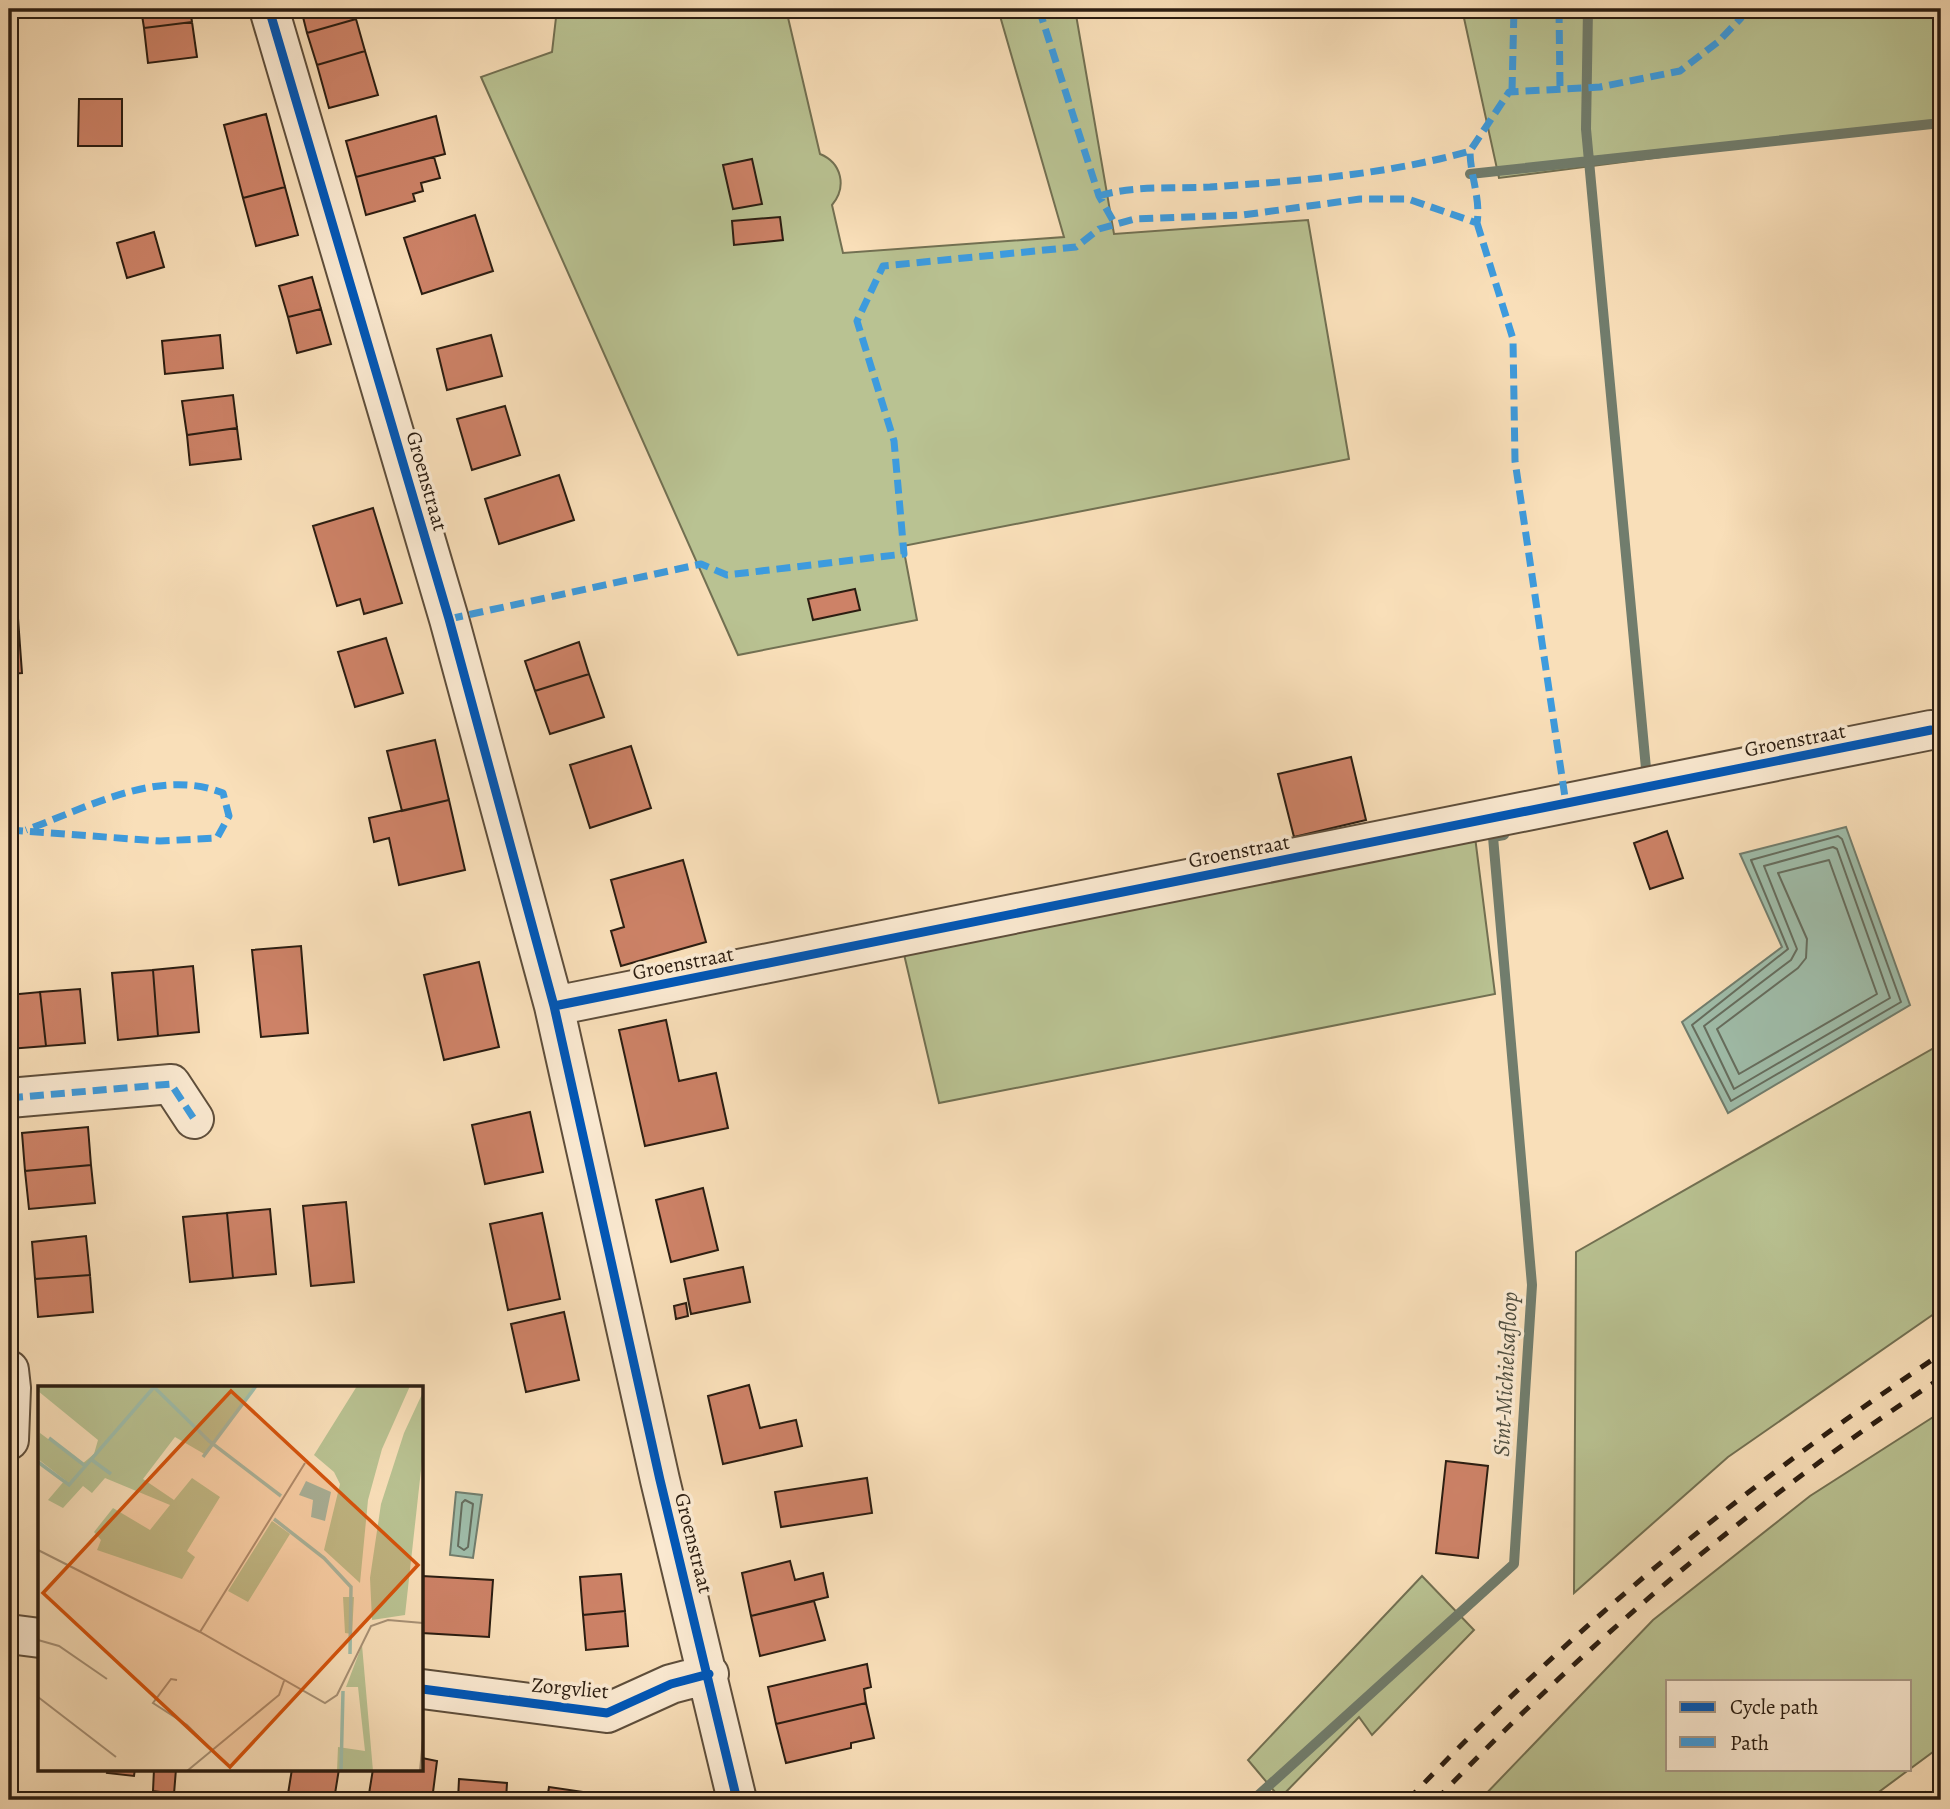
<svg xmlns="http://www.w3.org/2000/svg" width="1950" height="1809" viewBox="0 0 1950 1809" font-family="Alegreya,serif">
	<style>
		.green { fill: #b9c292; stroke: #727052; stroke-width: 2; fill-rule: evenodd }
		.water { fill: #9fbdaa; stroke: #717d6d; stroke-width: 2 }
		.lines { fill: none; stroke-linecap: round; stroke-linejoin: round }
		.shore { stroke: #656d5e; stroke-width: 2 }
		.stream { stroke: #717d6d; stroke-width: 10 }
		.building { fill: #cd8267; stroke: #2b1d11; stroke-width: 2 }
		.minor-casing { stroke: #5e4e3b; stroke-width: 42 }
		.minor { stroke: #fbead2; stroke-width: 38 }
		.rail { stroke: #2b1d11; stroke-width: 5; stroke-dasharray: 12 12; stroke-linecap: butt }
		.quiet { stroke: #3d9bde; stroke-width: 7; stroke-dasharray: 14 7; stroke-linecap: butt }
		.cycleway-casing { stroke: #fbead2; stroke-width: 13 }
		.cycleway { stroke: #0057b8; stroke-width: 9 }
		.labels { text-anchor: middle; stroke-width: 7; stroke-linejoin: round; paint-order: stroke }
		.street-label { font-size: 21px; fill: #2b1d11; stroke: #fbead2 }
		.water-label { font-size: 23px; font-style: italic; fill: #4e4d3f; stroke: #fbead2 }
		.inset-river { fill: none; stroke: #9fbdaa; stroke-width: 3.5 }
		.inset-road { fill: none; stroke: #a79176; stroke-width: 2 }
		.view { fill: #d5530c; fill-opacity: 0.15; stroke: #d5530c; stroke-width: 3.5 }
		.inset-edge { fill: none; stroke: #2b1d11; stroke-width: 3.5 }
	</style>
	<rect width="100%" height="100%" fill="#f9dfb9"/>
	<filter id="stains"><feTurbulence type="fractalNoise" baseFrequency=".00286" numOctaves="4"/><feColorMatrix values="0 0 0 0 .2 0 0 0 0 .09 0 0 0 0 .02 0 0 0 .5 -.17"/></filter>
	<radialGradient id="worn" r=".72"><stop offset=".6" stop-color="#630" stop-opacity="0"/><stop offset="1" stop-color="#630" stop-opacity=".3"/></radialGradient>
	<path class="green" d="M557,9H786L820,154C842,163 847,187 832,205L843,253L1064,237L998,9H1075L1114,234L1308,220L1349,459L903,546L917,620L738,655L481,77L552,52Z
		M1462,9H1941V121L1499,178Z
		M1475,837L1495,994L939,1103L903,950Z
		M1941,1044V1309L1728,1457L1574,1593L1576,1252Z
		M1941,1412V1746L1868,1800H1480L1653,1620L1810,1496ZM1668,1681H1910V1769H1668Z
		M1422,1576L1474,1630L1372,1735L1359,1717L1280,1798L1248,1760Z"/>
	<path class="water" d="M1846,827L1910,1005L1728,1113L1682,1022L1782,947L1740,854Z
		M456,1492L482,1495L473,1558L450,1555Z"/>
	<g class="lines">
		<path class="shore" d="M1838,836L1842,839L1901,1002L1731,1101L1692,1025L1788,949L1751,860Z
			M1833,847L1837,849L1890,998L1734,1089L1704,1026L1791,960L1797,949L1764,866Z
			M1829,860L1877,994L1739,1074L1717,1029L1798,968L1806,958L1807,939L1778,873Z
			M465,1500L473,1504L468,1547L464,1550L458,1546L462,1503Z"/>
		<path class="stream" d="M1588,9L1586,129L1647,779
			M1470,174L1941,123
			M9,1781L10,1800
			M1253,1800L1514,1564L1532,1285L1493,837L1504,835"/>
	</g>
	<path class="building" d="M141,9H190L192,22L144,28Z
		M301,9H353L356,19L307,33Z
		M356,19L365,51L317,65L307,33Z
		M192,22L197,57L148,63L144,28Z
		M365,51L378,95L329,108L317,65Z
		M79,99H122V146H78Z
		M266,114L285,187L243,198L224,125Z
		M436,116L445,154L356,177L346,141Z
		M434,157L440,178L421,183L423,191L413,194L415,201L366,215L356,177Z
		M752,159L762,204L733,209L723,165Z
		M285,187L298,235L256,246L243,198Z
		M475,215L493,271L422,294L404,238Z
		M780,217L783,240L734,245L732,221Z
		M154,232L164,267L127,278L117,243Z
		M312,277L321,309L288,317L279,286Z
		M321,309L331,344L297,353L288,317Z
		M220,335L223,368L165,374L162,341Z
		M491,335L502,376L447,390L437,349Z
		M233,395L237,428L187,435L182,401Z
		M505,406L520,455L472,470L457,419Z
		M237,428L241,459L190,465L187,435Z
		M559,475L574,520L499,544L485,499Z
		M373,508L402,603L364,614L360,599L337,606L313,526Z
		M12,550L16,591H9V551Z
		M855,589L860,610L813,620L808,599Z
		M9,591H16L19,632L9,633Z
		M19,632L22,673L9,674V633Z
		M386,638L403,693L355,707L338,652Z
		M579,642L589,674L535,691L525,661Z
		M589,674L604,717L550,734L535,691Z
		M435,740L449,800L402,811L387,751Z
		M631,746L651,808L590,828L570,765Z
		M1351,757L1366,820L1294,837L1278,774Z
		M449,800L465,870L399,885L389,838L374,842L369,818Z
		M1667,831L1683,878L1650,889L1634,843Z
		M683,860L706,942L621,966L611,931L624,927L611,880Z
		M301,946L308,1033L261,1037L252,950Z
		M479,962L499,1047L444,1060L424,975Z
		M193,966L199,1032L158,1036L153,970Z
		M153,970L158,1036L118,1040L112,973Z
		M80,989L85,1043L46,1046L40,992Z
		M40,992L46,1046L9,1049V995Z
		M666,1020L679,1081L716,1073L728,1128L645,1146L619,1030Z
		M530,1112L543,1172L485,1184L472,1125Z
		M88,1127L91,1165L25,1171L22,1133Z
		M91,1165L95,1203L29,1209L25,1171Z
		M703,1188L718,1250L671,1262L656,1200Z
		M346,1202L354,1282L311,1286L303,1206Z
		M270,1209L276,1274L233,1278L227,1213Z
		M227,1213L233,1278L190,1282L183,1217Z
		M542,1213L560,1299L508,1310L490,1224Z
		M86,1236L90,1275L35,1279L32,1242Z
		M743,1267L750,1302L691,1314L684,1279Z
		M90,1275L93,1312L38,1317L35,1279Z
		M686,1303L688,1316L676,1319L674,1306Z
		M564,1312L579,1380L526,1392L511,1324Z
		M749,1385L760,1428L796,1420L802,1446L723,1464L708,1396Z
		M1446,1461L1488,1466L1478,1558L1436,1553Z
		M867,1478L872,1513L781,1527L775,1492Z
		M790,1561L795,1580L823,1573L828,1597L751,1616L742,1573Z
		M621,1574L625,1611L583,1615L580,1577Z
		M422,1576L493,1580L489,1637L422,1633Z
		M814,1601L825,1640L760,1656L751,1616Z
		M625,1611L628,1646L586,1650L583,1615Z
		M867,1664L871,1687L864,1689L866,1703L776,1724L768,1687Z
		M866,1703L874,1738L851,1743V1748L786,1763L776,1724Z
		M422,1758L437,1761L432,1800H368L373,1769H422Z
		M108,1769H135L134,1776L107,1773Z
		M154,1769H176L174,1794L153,1791Z
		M292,1769H339L334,1800H287Z
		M459,1779L507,1783L506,1800H458Z
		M549,1787L604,1795L603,1800H547Z
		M828,1793L829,1800H785Z"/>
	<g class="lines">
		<g class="minor-casing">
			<path id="minor" d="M269,9L449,619L554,1006L660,1480L737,1800
				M554,1006L1931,730
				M9,1098L171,1084L194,1119
				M9,1370L11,1388L9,1440
				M9,1634L40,1638
				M422,1689L607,1713L671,1684L709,1674"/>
		</g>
		<use href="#minor" class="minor"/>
		<path class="rail" d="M1408,1800C1568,1631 1747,1483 1941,1354
			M1436,1800C1587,1642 1758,1497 1941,1378
			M1917,1800L1941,1782"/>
		<path class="quiet" d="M1039,9L1099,196L1115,224
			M1559,9L1560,88
			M1512,91L1514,9
			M1099,196C1134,185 1173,189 1210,187C1298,181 1386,175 1470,151L1509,92L1600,87L1680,71L1718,42L1741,18L1739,9
			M1477,223L1513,339L1515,461L1566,804
			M449,619L701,564L727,575L904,554L894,441L857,321L883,266L1076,247L1099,229L1135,219L1243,215L1360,199H1408L1477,223C1481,199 1470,175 1470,151
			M9,830L160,841L217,838L229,816L223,793C159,767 87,808 26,830
			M9,1098L171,1084L194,1119
			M9,1370L11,1388L9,1440"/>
		<g class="cycleway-casing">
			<path id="cycleway" d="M269,9L449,619L554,1006L660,1480L737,1800
				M554,1006L1931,730
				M422,1689L607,1713L671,1684L709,1674"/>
		</g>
		<use href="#cycleway" class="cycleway"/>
	</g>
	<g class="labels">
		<g class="street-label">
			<text transform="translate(427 481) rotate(74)" y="7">Groenstraat</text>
			<text transform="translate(1795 740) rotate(-11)" y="7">Groenstraat</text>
			<text transform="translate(1239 851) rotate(-11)" y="7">Groenstraat</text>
			<text transform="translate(683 963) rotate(-11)" y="7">Groenstraat</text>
			<text transform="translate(694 1543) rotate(76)" y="7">Groenstraat</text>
			<text transform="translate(570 1688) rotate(5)" y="7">Zorgvliet</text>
		</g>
		<g class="water-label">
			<text transform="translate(1505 1374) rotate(-87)" y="8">Sint-Michielsafloop</text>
		</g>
	</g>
	<g transform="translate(38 1386)">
		<rect width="385" height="385" fill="#f9dfb9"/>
		<path d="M0,0H217L168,69L137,51L105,93L136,114L154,92L182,111L149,165L157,171L144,193L59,164L63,154L56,146L75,122L112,144L132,119L67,92L54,107L45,100L25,122L10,114L27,94L0,73L2,47L44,78L56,68L60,54L0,5ZM319,0H372L344,63L330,114L322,197L286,164L302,98L296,86L276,69ZM385,6V66L367,229L334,234L332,192L343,118L366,47ZM234,135L252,148L210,216L190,205ZM305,211H316L314,248L307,247ZM324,259L335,385H299L300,361L327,365L320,301H308Z" fill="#b9c292"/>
		<path d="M268,95L293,106L287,135L273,131L275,114L261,109Z" fill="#9fbdaa"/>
		<path class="inset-river" d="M117,2L171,55L243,110M11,52L46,79M165,71L218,0M54,74L73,88M0,76L31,99L117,0M236,133L286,172L313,201L312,268M303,385L305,305"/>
		<path class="inset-road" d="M0,164L162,246L287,317L299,309L333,240L350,234L385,237M162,246L267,77M0,254L21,260L69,293M139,294L133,293L115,317L149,339L174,364M0,311L78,371M149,385L241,309L246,295M382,385L385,352"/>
		<path class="view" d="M193,5L380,179L192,381L5,207Z"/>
		<rect width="385" height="385" class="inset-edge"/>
	</g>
	<rect width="1950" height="1809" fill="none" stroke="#f9dfb9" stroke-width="35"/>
	<rect x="10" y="10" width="1929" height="1788" fill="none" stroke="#2b1d11" stroke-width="3.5"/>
	<rect x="18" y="18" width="1915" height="1774" fill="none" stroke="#2b1d11" stroke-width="2"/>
	<rect x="1666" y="1680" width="245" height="91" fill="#fbead2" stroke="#a89885" stroke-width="2"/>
	<rect x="1680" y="1702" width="35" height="10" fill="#0057b8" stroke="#a89885" stroke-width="2"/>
	<text x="1730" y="1714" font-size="21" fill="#2b1d11">Cycle path</text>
	<rect x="1680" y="1737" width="35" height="10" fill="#3d9bde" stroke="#a89885" stroke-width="2"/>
	<text x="1730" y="1750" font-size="21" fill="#2b1d11">Path</text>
	<rect width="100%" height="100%" filter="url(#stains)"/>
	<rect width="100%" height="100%" fill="url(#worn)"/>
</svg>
